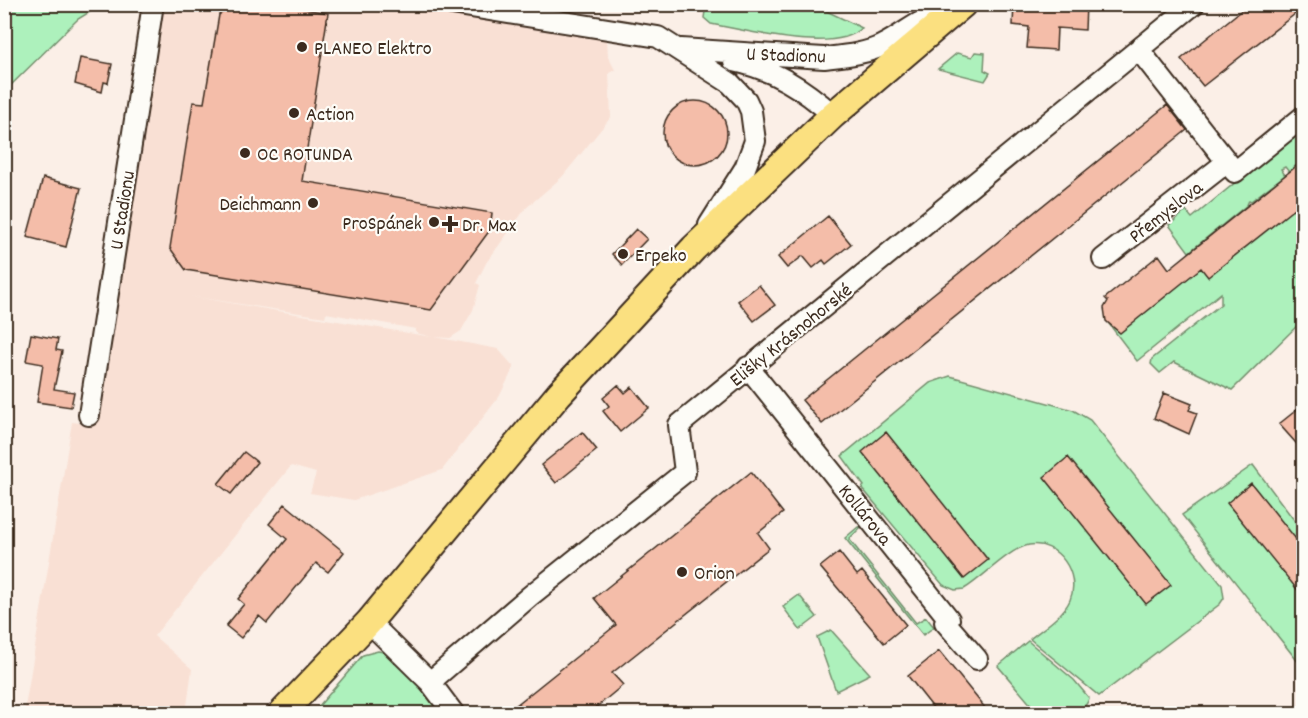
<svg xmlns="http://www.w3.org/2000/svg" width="1308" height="718" viewBox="0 0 1308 718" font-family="Dekko,sans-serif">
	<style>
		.built { fill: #f9e0d4; fill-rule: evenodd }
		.green { fill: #adf1bc; stroke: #748e6d; stroke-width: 1.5 }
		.building { fill: #f4bda9; stroke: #3b2a1e; stroke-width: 1.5 }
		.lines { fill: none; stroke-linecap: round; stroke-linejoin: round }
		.minor-casing { stroke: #3b2a1e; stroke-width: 24 }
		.major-casing { stroke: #3b2a1e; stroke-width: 30 }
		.minor { stroke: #fdfcf7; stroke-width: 20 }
		.major { stroke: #fbe080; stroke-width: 26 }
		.poi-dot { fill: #3b2a1e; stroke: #fdfcf7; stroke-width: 2 }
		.labels { text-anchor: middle; stroke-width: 4.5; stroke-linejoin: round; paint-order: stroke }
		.poi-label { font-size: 20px; fill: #3b2a1e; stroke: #fdfcf7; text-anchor: start }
		.street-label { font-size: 20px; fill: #3b2a1e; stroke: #fdfcf7 }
	</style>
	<rect width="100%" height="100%" fill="#fbefe7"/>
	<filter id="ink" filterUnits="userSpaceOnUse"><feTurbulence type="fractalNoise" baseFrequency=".0167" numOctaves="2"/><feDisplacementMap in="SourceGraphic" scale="12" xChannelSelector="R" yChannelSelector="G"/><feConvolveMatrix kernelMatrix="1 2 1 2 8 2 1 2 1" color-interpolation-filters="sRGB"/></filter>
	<g filter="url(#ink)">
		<path class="built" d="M163,5H392L607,38L608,56L615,70L609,73L611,117L562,177L526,208L486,263L476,283L480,285L473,310L461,331L450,338L435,337L498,349L514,367L499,397L442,470L354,500L310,493L316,473L291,466L154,636L192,669L186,713L24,714L72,422L96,425ZM189,296L325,317L326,313L416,329V333L432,337Z"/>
		<path class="green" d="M5,4H101V5L78,19L5,91Z
			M706,5H814L862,28C835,55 747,30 711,24L704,18Z
			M975,52L985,53L984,70L990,73L985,81L938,69L957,53L972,57Z
			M1303,127V159L1289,172L1285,167L1281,169L1285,175L1251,201L1249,200L1247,205L1189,252L1169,225L1186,211L1192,218Z
			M1303,199V320L1232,390L1174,362L1160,373L1151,364L1152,359L1221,304V293L1137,361L1106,320L1197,263L1208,276Z
			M950,376L1073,410L1090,420L1222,585L1224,598L1220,604L1099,696L1030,639C1043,628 1063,616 1070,600C1081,574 1058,540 1029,545C1008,549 983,578 964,589L955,590L943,585L862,488L864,486L842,456L930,383Z
			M1253,465L1303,532V668L1182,515Z
			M858,527H861L849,539L916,623L926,617L934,627L923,635L845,538Z
			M799,595L817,617L800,630L783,607Z
			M831,630L870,674L836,691L817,637Z
			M1028,641L1074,680L1089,698C1084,718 1054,714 1038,713L998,666Z
			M378,651L395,654L446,714H312L363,655Z"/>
		<path class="building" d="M234,4H275L328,13L302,181L492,213L490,230L431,310L186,270L170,248L193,102L204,103L219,15Z
			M1014,4H1086L1085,30L1057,28L1056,50L1027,48L1029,27L1013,25Z
			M1249,4H1304V7L1203,86L1181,59Z
			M80,58L112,64L108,83L104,82L102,92L75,84Z
			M663 133a32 32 0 1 1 64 0a32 32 0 1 1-64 0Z
			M1167,105L1187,130L822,424L802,400Z
			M1304,160V201L1208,277L1201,268L1120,333L1106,321L1104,308L1108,301L1105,298L1159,255L1169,269Z
			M43,178L81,188L66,247L27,237Z
			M828,216L851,244L826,264L823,260L813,268L803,256L787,268L778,257Z
			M636,229L647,239L622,265L612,254Z
			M759,285L775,305L754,321L738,301Z
			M31,334L58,339L56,350L62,351L54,389L74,392L71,407L37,402L43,364L26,361Z
			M618,385L625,393L632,387L649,408L620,432L603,411L609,406L603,398Z
			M1164,393L1192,404L1189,410L1197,413L1189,434L1154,418Z
			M1304,404V452L1279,424Z
			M582,432L597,450L556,483L541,465Z
			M886,432L988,560L964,579L862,452Z
			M244,452L257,462L231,494L218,484Z
			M1068,457L1171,585L1146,604L1044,477Z
			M751,472L783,513L758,533L769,548L612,673L623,685L588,714H505L616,625L594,598Z
			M1251,483L1304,549V598L1227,503Z
			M285,504L344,552L328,572L316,563L267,623L259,616L241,638L226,626L244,604L238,599L287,539L269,524Z
			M839,552L857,575L862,571L906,625L884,643L820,567Z
			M939,651L990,714H938L908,676Z"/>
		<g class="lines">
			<g class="minor-casing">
				<path id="minor" d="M452,4L658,37L730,83L746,100L751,111L755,141L745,168L709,225
					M681,49L824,58C841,56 867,54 883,45C910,31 919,17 953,11
					M1139,50L1235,172L1304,116
					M734,61C773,69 804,89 833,115
					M1103,259L1227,162
					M748,367L949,619L945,622L977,659
					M89,415L153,4
					M369,622L430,682L454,714
					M430,682L530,596L685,472L679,425L1194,4"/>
			</g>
			<g class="major-casing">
				<path id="major" d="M281,714L369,622L559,394L694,248L833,115L963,4"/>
			</g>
			<use href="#minor" class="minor"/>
			<use href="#major" class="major"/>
		</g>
	</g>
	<g class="poi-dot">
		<circle cx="302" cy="47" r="6"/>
		<circle cx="294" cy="113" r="6"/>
		<circle cx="245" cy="153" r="6"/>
		<circle cx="313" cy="203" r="6"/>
		<circle cx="434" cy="222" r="6"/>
		<path d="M447 215h6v6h6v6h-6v6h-6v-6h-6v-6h6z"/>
		<circle cx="623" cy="254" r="6"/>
		<circle cx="682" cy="572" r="6"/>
	</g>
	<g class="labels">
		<g class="poi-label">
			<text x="314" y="54">PLANEO Elektro</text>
			<text x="306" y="120">Action</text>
			<text x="257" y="160">OC ROTUNDA</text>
			<text x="301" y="210" text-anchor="end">Deichmann</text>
			<text x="422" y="229" text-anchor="end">ProSpánek</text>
			<text x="462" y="231">Dr. Max</text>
			<text x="635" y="261">Erpeko</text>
			<text x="694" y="579">Orion</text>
		</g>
		<g class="street-label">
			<text transform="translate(786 54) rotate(2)" y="7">U Stadionu</text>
			<text transform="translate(121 210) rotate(-81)" y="7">U Stadionu</text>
			<text transform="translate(1165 211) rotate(-38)" y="7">Přemyslova</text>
			<text transform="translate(790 334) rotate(-39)" y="7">Elišky Krásnohorské</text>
			<text transform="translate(866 514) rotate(51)" y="7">Kollárova</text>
		</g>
	</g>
	<rect width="1308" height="718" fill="none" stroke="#fdfcf7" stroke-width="24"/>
	<rect x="12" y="12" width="1284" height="694" fill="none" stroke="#3b2a1e" stroke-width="2" filter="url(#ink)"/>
</svg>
